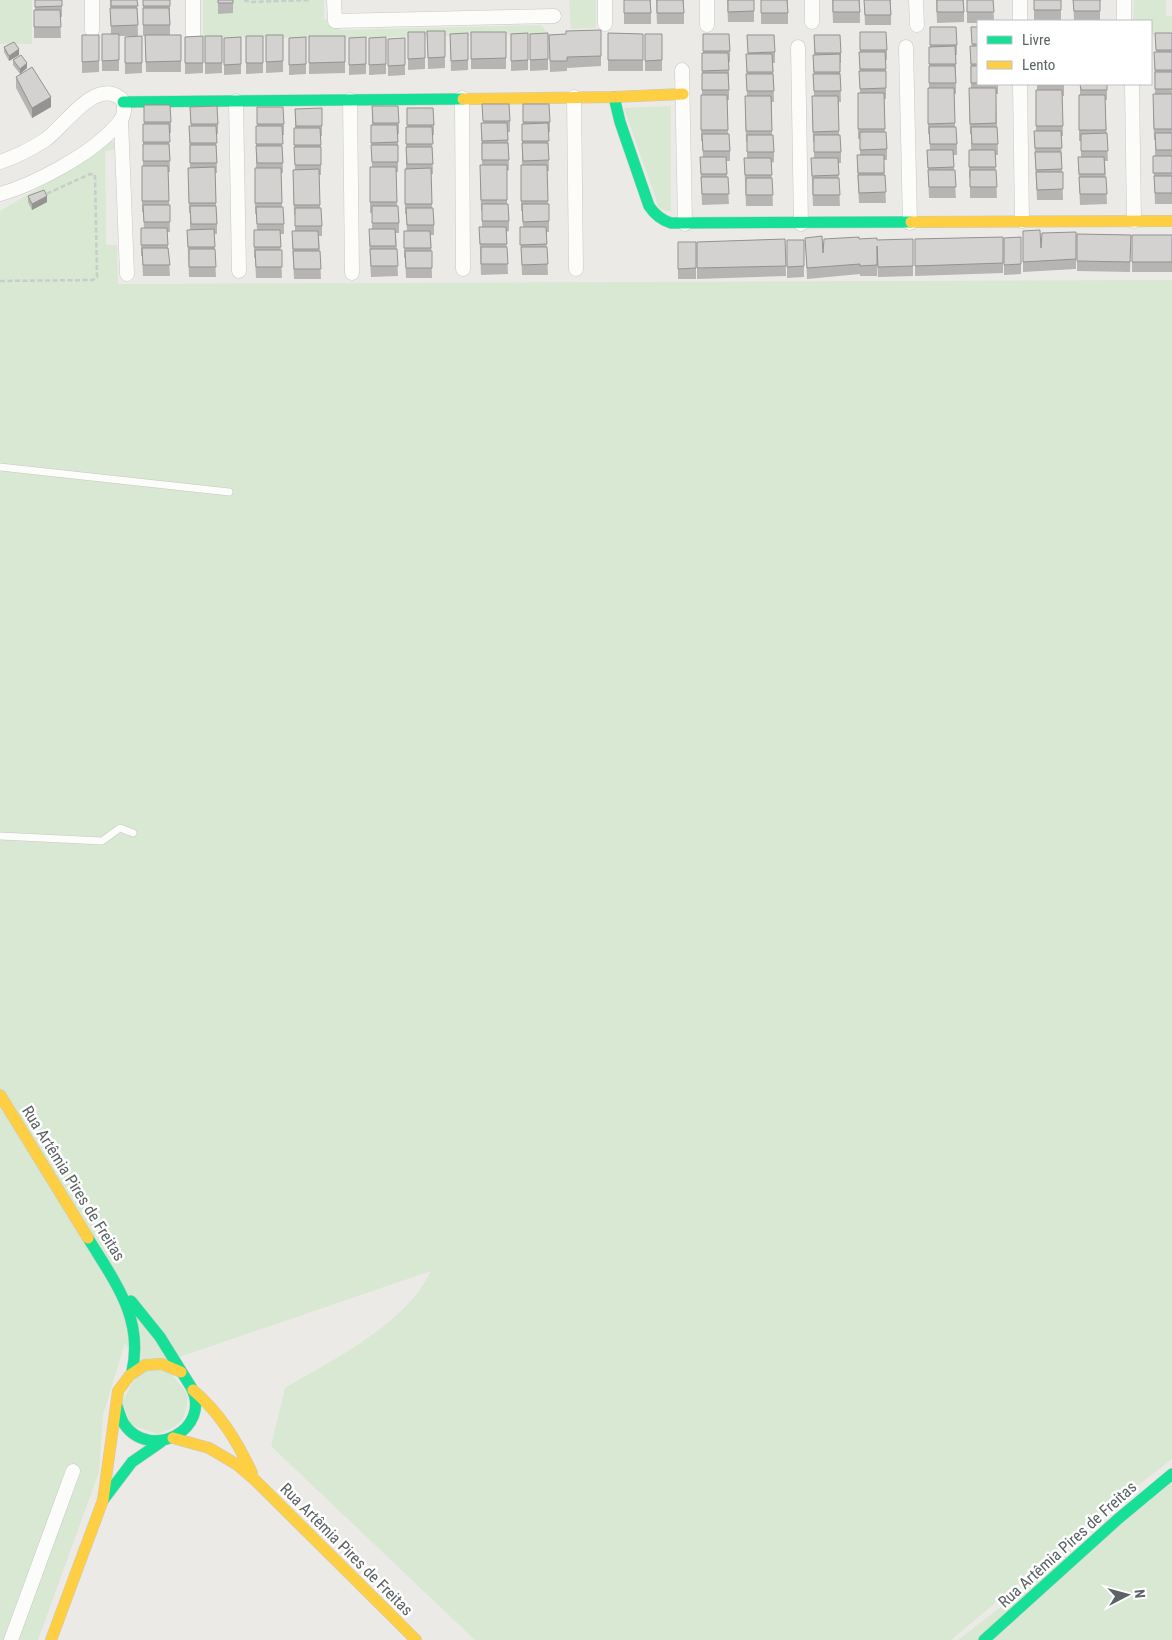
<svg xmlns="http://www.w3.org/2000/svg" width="1172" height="1640" viewBox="0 0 1172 1640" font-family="'Roboto Condensed',sans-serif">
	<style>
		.green { fill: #d8e8d2 }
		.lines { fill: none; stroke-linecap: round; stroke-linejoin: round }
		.lane-casing { stroke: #c7c8c8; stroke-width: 8 }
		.street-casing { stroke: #c7c8c8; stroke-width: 15 }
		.fast-casing { stroke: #c7c8c8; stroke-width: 12 }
		.slow-casing { stroke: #c7c8c8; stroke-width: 12 }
		.path { stroke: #c7cdc9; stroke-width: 2.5; stroke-dasharray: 5 2.5; stroke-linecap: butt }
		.lane { stroke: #fcfcfb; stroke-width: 7 }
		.street { stroke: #fcfcfb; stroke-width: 14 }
		.fast { stroke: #16e098; stroke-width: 11 }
		.slow { stroke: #ffcf43; stroke-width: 11 }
		.wall { fill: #b6b5b4 }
		.shaded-wall { fill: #949392 }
		.building { fill: #d4d2d1; stroke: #949392 }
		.labels { text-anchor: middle; stroke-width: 5; stroke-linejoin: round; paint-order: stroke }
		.street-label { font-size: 16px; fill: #5c6265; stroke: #fff }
	</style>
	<rect width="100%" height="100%" fill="#eceae7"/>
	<path class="green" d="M0,0H32V44H0Z
		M203,0H324V18L331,25L342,30L541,25L548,34L342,38L203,37Z
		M569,0H596V28L571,29Z
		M1134,0H1166V16H1172V39L1151,34V21H1133Z
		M671,106V211H665L659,208L624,108Z
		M109,138L114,143V150L105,151L106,245H117L118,284L1172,280V1459L1101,1514L951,1640H475L271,1446L285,1388C333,1360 407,1323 431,1271L153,1366L167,1369L188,1394C186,1420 182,1425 158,1434L131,1425L122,1402L139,1371L125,1343L103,1415L99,1472L38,1640H0V211L91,157Z
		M1172,1474V1640H958Z"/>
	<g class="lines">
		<g class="lane-casing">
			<path id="lane" d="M0,467L229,492
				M0,836L102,841L120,828L133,833"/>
		</g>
		<g class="street-casing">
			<path id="street" d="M92,0V30
				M193,0V35
				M334,0L335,21L554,16
				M605,0V24
				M707,0V25
				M812,0V22
				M916,0L917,25
				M1020,0V21
				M1124,0V21
				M798,47L801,224
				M906,47L910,223
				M682,70L685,224
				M1020,84L1022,221
				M1132,84L1134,221
				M574,97L576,269
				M462,98L463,269
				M350,100L352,273
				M236,101L239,271
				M121,120L127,274
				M0,162C15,157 31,149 45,140C63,128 93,80 119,97C124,100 124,105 124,111C123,119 118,124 112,130C89,155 33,185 0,194
				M11,1640L73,1471"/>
		</g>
		<g class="fast-casing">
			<path id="fast" d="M614,97L620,122L649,206C655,215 661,220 671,223L911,222
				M123,102L463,99
				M88,1238C114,1281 144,1318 132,1371
				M117,1406C119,1412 121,1419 124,1424C150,1462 213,1429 191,1387L160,1337L131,1301
				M104,1499L132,1462L161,1442
				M984,1640L1118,1519L1172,1474"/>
		</g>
		<g class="slow-casing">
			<path id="slow" d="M463,99L614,97L683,94
				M911,222L1172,221
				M0,1095L88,1238
				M193,1390C220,1413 237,1441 252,1473
				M173,1438L209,1448L236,1464L256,1481L416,1640
				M51,1640L103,1500L118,1391L130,1375L145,1365L162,1364L181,1372"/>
		</g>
		<path class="path" d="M244,0L250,2L311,0
			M0,281L93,280L97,277L95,175L90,174L44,195"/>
		<use href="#lane" class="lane"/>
		<use href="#street" class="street"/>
		<use href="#fast" class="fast"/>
		<use href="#slow" class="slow"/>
	</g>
	<path class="wall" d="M35,0H62V17H60L61,38H34V10H35Z
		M110,0H137L138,36H119V71H102V34H111Z
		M143,0H170V35H181V72H146L145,36H143Z
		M218,0H233V13L218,14Z
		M624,0H651V24H624Z
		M656,0H684V24H657Z
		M727,0H754V22H728Z
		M761,0H788V24H761Z
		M832,0H860V23H833Z
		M864,0H891V25H865Z
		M936,0H964V22L937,23Z
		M967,0H993L994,21H978V23H967Z
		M1034,0H1061V20H1034Z
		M1073,0H1101V1H1100V21H1074Z
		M930,27L957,45V55H956V94H954L955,127L957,144V155H953L956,198H929L927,150H930L929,134H928V99L929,88V47H930Z
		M971,27H978V84H998V94H996L998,155H995L997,198H970V178H969V150H971V134H970L969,99L971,88L970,46H972Z
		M601,30V66L567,68V71L550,72L549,35L566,34Z
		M427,31H445V68L428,69Z
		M408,32H425V69L408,70Z
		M471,32H506V69H471Z
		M860,32L887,50V60H886V99H884L885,132L887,149V160H884L886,203H859L857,166L860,155V139H858V104L860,93L859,52H860Z
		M468,33V70L451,71L450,34Z
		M528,33V70L511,71V34Z
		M548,33V70L530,71V34Z
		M608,33L643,34V71H608Z
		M1155,33H1172V204H1155L1153,156H1155V140H1154L1153,104L1155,94L1154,52H1156Z
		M645,34H662V71H645Z
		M703,34L730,51V62H729V100H727L728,134L730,151V161H726L729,204L702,205L700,157H703L702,141H701V105L702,95V53H703Z
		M82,35H99V72L82,73Z
		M266,35H283V72L266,73Z
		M747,35L775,52V63H773L774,102H772V135L774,152V162L771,163L773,206H746L744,158H747V142H746L745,106L747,96L746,54H748Z
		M814,35L841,53V63H840L841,102H839V135L841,152V163H838L840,206H813L811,158H814V142H813L812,107L814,96L813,55H814Z
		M142,36V73L125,74V37Z
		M203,36V73L185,74V37Z
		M205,36H222V73L205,74Z
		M246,36H263V73L246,74Z
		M309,36H345V73L309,74Z
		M241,37V74L224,75V38Z
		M306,37V74L289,75V38Z
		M366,37V74L349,75V38Z
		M386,37V74L369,75V38Z
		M405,38V75L388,76V39Z
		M4,47L19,55L9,61L4,52Z
		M13,60L27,68L20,74L13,65Z
		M16,77L51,107L32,118L16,88Z
		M1037,84H1064V96H1062L1063,136H1061L1063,200H1037L1035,159L1034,131H1036V90H1037Z
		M1080,84H1107V100H1105L1108,161H1105L1107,204L1080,205L1078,157H1081V141H1079V105L1080,95Z
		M482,104L510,121V132H508L509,170L507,171V204L509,221V231L506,232L508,274L481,275L479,227H482V211H481L480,175L482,165L481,123H483Z
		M523,104L550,122V132H548L549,171H547L548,204L549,221V232H546L548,275H522L520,227H523L522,211H521V176L522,165V124H523Z
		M144,105L171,122V133H169L170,172H168L170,232H167L170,276H143L142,256H141V228H144L143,212H142V176L143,166V124H144Z
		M372,106L399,123V134H398V172H396L397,206L399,223V233H396L398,276L371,277L369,239L372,229V213H370V177L372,167L371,125H372Z
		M190,107L218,124V134H216L217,173H215L216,206L217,224V234H214L216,277H189L187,230H190V213H189L188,168H190L189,126H191Z
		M257,107L284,124V135H282L283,173H281L282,207L284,224V234H280L282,278H256L255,258H254V230H257L256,214H255V179L256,168V126H257Z
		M407,108L434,125V135H432L433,174H431L432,208L434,225V235H431L432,278H406L405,258H404V231H407L406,214H405V179L406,169V127H407Z
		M295,109L322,126V136H321V175H319L320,208L322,226V236H319L321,279H294L292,242L295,231V215H294L293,180L295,170L294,128H295Z
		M28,196L47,202L32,210L28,202Z
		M1023,231L1041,248L1076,232V269L1023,272Z
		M1077,234L1131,235L1130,272L1077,271Z
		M1132,235H1172V272H1132Z
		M1003,237V273L915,276V239Z
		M1021,237V274L1004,275V238Z
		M805,238L823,253L859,239L877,240L913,239V276L878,277L877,257V276H860V274L807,279Z
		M785,239L786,276L697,279V242Z
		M787,240H804V277L787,278Z
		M678,242H696V279H678Z"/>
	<path class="shaded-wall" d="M19,49V55L9,61V56Z
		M27,63V68L20,74V69Z
		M51,97V107L32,118V108Z
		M47,196V202L32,210V204Z"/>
	<path class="building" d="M35,0H62V6L35,7Z
		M111,0H137L138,6H111Z
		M143,0H170V6H143Z
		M218,0H233V3H218Z
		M624,0H650L651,13H624Z
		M657,0H683L684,13H657Z
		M728,0H754V11L728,12Z
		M761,0H787L788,13H761Z
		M833,0H859L860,12H833Z
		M864,0H890L891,15H865Z
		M937,0H963L964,12H937Z
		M967,0H993L994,12H967Z
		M1034,0H1061V10H1034Z
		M1073,0H1100V11H1074Z
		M110,8H137L138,25L111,26Z
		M143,8H169L170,25H143Z
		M34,10H60L61,27H34Z
		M930,27H956L957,45H930Z
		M971,27H978V44H972Z
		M601,30V56L567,57V61H550L549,35L566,34V31Z
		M427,31H445V57L428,58Z
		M408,32H425V58L408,59Z
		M471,32H506V58L471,59Z
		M860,32H886L887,50H860Z
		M468,33V60L451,61L450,34Z
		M528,33V60L511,61V34Z
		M548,33V59L530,60V34Z
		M608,33L643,34V60H608Z
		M1155,33H1172V50H1156Z
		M102,34H119V60L102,61Z
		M645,34H662V60L645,61Z
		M703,34H729L730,51H703Z
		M82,35H99V61L82,62Z
		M145,35H181V61L146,62Z
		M266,35H283V61L266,62Z
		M747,35H774L775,52L748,53Z
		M814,35H840L841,53H815Z
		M142,36V63H125V37Z
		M203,36V63H185V37Z
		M205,36H222V63H205Z
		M246,36H263V63H246Z
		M309,36H345V62L309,63Z
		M241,37V64L224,65V38Z
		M306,37V64L289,65V38Z
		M366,37V64L349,65V38Z
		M386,37V64L369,65V38Z
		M405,38V65L388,66V39Z
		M14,42L19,49L9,56L4,47Z
		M955,46L956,64H929V47Z
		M970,46H978V64H971Z
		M859,52H885L886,69H860Z
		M1154,52H1172V70H1155Z
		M702,53H728L729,70L702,71Z
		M746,54H772L773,72H747Z
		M840,54V72H814L813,55Z
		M21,55L27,63L20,69L13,60Z
		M929,66H955L956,83H929Z
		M971,66H978V83H971Z
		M32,67L51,97L32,108L16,77Z
		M859,71H886V88L860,89Z
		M1155,72H1172V89H1155Z
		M702,73H728L729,90H702Z
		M746,74H773L774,91H747Z
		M813,74H840L841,91H814Z
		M1038,84H1064V85H1038Z
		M1080,84H1107V90H1081Z
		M928,88H954L955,123L928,124Z
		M969,88H996V123L970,124Z
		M1036,90H1062L1063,126H1036Z
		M858,93H884L885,129H858Z
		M1153,94H1172V129H1154Z
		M701,95H727L728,130H701Z
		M1079,95H1105L1106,130H1079Z
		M745,96H771L772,131H746Z
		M812,96H838L839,131L813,132Z
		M482,104H509L510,121H483Z
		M523,104H549L550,122H523Z
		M144,105H170L171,122H144Z
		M217,106L218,124H191L190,107Z
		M372,106H398L399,123H373Z
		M257,107H283L284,124H257Z
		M322,108V126H296L295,109Z
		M407,108H433L434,125H407Z
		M481,123H507L508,140L482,141Z
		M548,123L549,141H522V124Z
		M143,124H169L170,142H143Z
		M371,125H397L398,142L371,143Z
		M189,126H216L217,143H190Z
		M256,126H282L283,144H256Z
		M406,127H432L433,144H406Z
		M929,127H956L957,144H930Z
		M971,127H997L998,144H972Z
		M294,128H320L321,145H294Z
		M1034,131H1061L1062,148H1035Z
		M860,132H886L887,149L860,150Z
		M1107,133L1108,151H1081V134Z
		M1155,133H1172V150H1156Z
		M702,134H729L730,151H703Z
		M747,135H773L774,152H747Z
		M814,135H840L841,152H814Z
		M482,143H508L509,160H482Z
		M522,143H548L549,160L523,161Z
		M143,144H169L170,161H143Z
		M190,145H216L217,163H190Z
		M371,145H398V162H372Z
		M256,146H282L283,163H257Z
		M294,147H321V165H295Z
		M406,147H432L433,164H407Z
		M927,150H953L954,167L928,168Z
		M969,150H995L996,167H969Z
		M1035,152H1061L1062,169L1036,170Z
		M857,155H884V173H858Z
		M1153,156H1172V173H1153Z
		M700,157H726L727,174H701Z
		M1078,157H1104L1105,174H1079Z
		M744,158H771L772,175H745Z
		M811,158H838L839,175L812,176Z
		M480,165H507V200H481Z
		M521,165H547L548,201H521Z
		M142,166H168L169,201H142Z
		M215,167L216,203H189L188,168Z
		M370,167H396L397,202H370Z
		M255,168H281L282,203H255Z
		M431,168L432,204H405V169Z
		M319,169L320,205H294L293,170Z
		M928,170H955L956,187H929Z
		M970,170H996L997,187H970Z
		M1036,172H1063V189L1037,190Z
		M858,175H885L886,192L859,193Z
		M1154,176H1172V193H1155Z
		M701,177H728L729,194H702Z
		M1079,177H1106L1107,194H1080Z
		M746,178H772L773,195H746Z
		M813,178H839L840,195H813Z
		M44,190L47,196L32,204L28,196Z
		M482,204H508L509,221H482Z
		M522,204H549V221L523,222Z
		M143,205H170V222H144Z
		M190,206H216L217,224H191Z
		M372,206H398L399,223H372Z
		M256,207H283L284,224H257Z
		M295,208H321L322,226H295Z
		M406,208H433L434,225H407Z
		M479,227H506L507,244H480Z
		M520,227H546L547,244L520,245Z
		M141,228H167L168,245H141Z
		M214,229L215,247H188L187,230Z
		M369,229H395L396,246H370Z
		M254,230H280L281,247H254Z
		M1040,230L1041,248L1042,233L1076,232V259L1023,262V231Z
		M292,231H318L319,249H293Z
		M404,231H430L431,248H404Z
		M1077,234L1131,235L1130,262L1077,261Z
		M1132,235H1172V262H1132Z
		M822,236L823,253L824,239L859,237V239L877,238V240L913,239V266L878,267L877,246V265L860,266V264L807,268L805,238Z
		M1003,237V263L915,266V239Z
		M1021,237V264L1004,265V238Z
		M785,239L786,266L697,268V242Z
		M787,240H804V266L787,267Z
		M678,242H696V268L678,269Z
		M481,247H507L508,264H481Z
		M521,247H547L548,264L522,265Z
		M142,248H168L170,265H143Z
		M189,249H215L216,267H189Z
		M370,249H397L398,266H371Z
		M255,250H282V267H256Z
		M293,251H320L321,269H294Z
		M405,251H432V268H406Z"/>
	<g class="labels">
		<g class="street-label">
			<text transform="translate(74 1183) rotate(58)" y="6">Rua Artêmia Pires de Freitas</text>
			<text transform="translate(1067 1544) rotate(-42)" y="6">Rua Artêmia Pires de Freitas</text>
			<text transform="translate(347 1549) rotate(45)" y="6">Rua Artêmia Pires de Freitas</text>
		</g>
	</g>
	<rect x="977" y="20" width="175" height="65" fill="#ffffff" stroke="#bec0c1"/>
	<rect x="987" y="36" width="25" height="8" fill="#16e098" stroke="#bec0c1"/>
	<text x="1022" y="45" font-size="15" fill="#5c6265">Livre</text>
	<rect x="987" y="61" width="25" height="8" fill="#ffcf43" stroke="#bec0c1"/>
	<text x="1022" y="70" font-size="15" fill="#5c6265">Lento</text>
	<g transform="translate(1127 1595) rotate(84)" stroke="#ffffff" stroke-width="4" paint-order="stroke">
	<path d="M0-4L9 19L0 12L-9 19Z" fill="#5c6265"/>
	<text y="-8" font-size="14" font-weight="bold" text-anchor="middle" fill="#5c6265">N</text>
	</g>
</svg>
